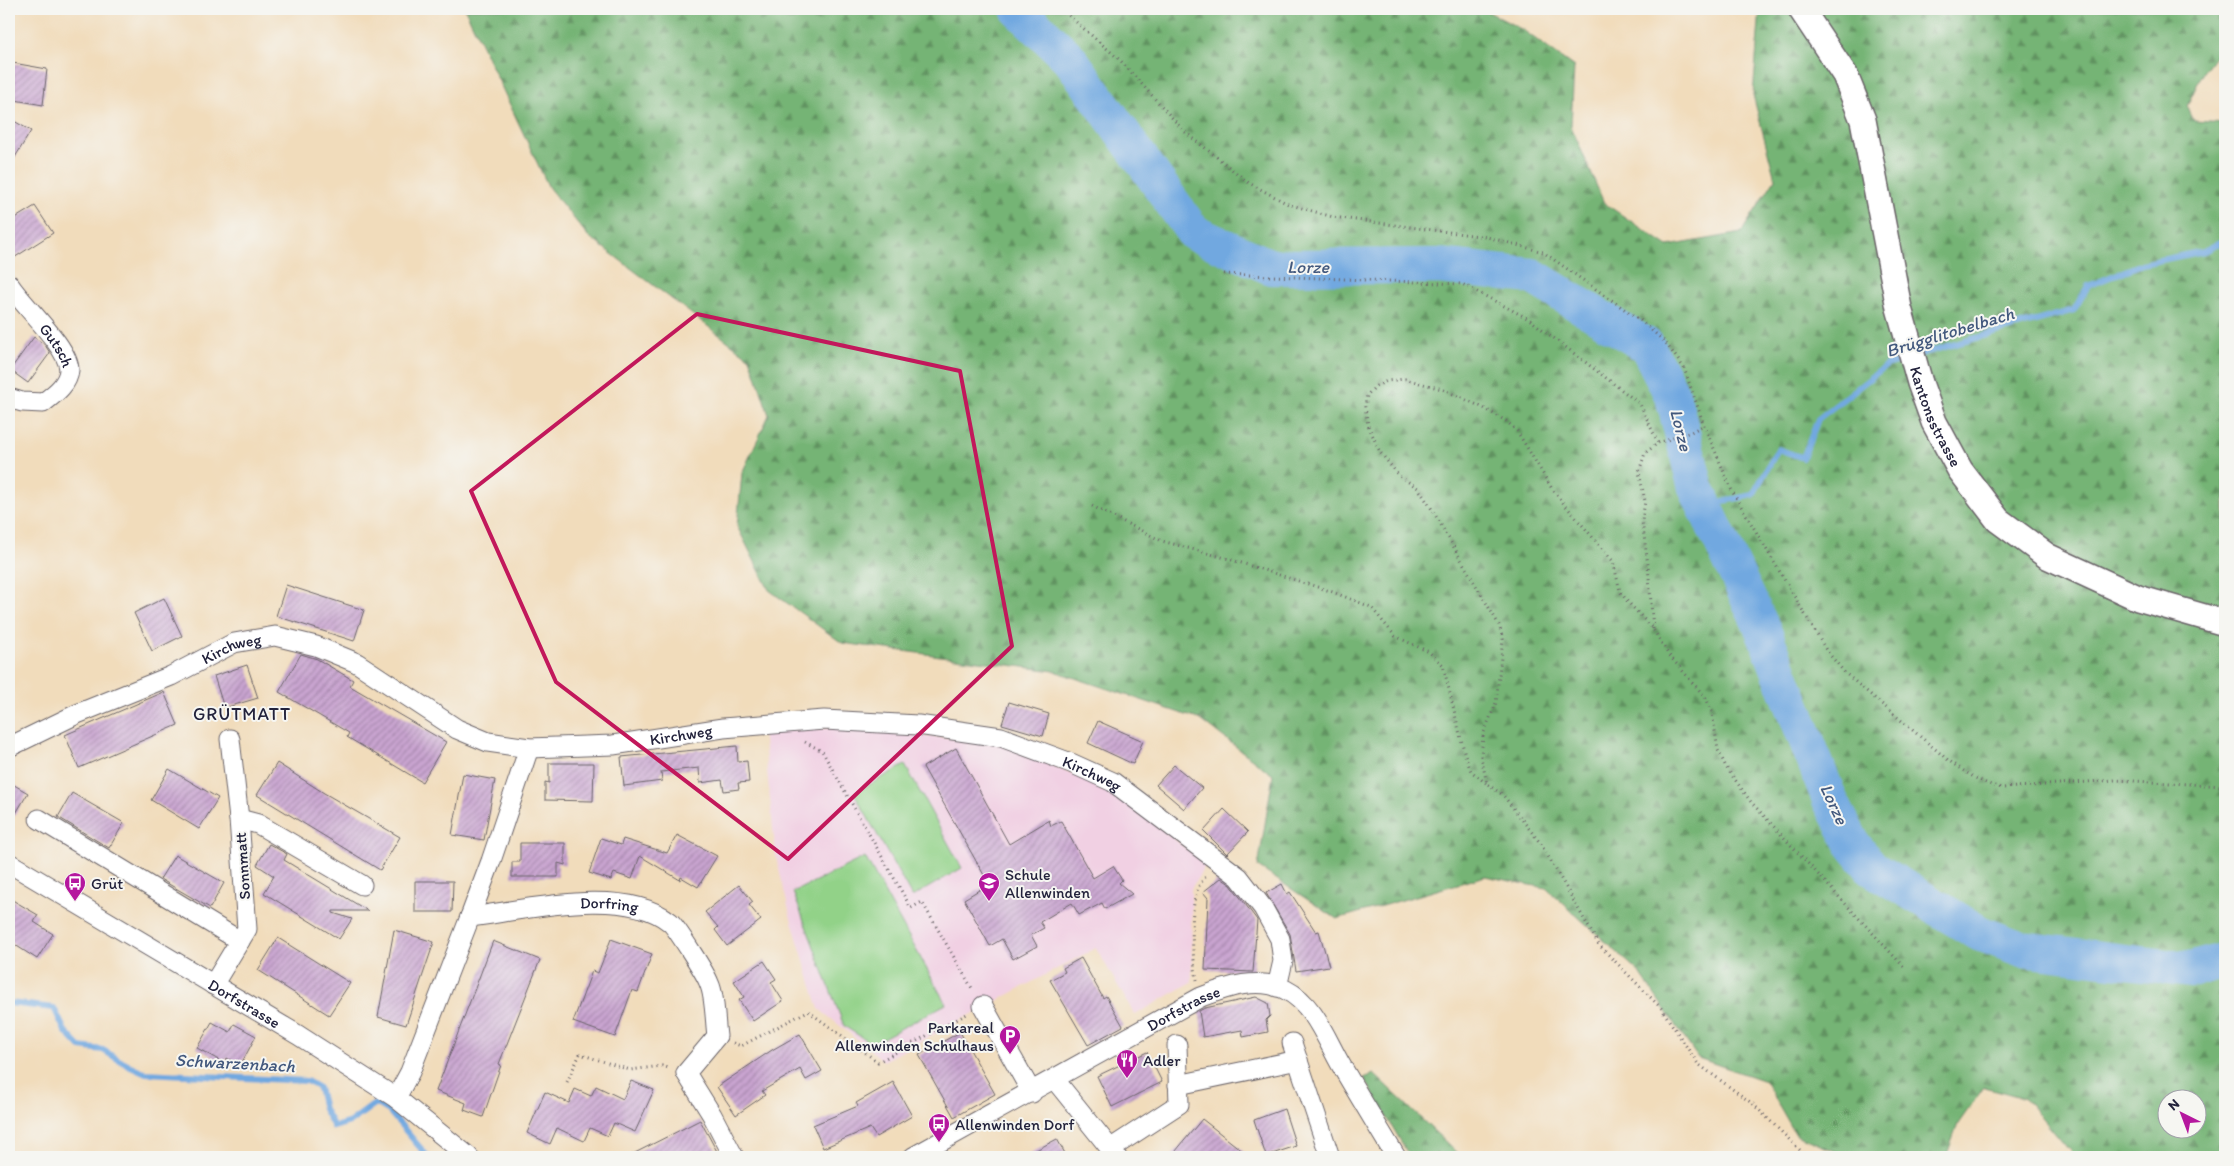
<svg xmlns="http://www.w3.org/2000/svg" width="2234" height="1166" viewBox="0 0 2234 1166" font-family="Itim,sans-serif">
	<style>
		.built { fill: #f1d0e3 }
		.forest { fill: url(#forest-firs); stroke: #4c6b58; fill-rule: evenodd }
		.park { fill: #92d288; stroke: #5a7a62 }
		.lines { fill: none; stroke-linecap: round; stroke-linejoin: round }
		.stream { stroke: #71a8e0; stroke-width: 6 }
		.river { stroke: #71a8e0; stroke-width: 36 }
		.building { fill: url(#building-hatch) }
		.minor-casing { stroke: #6a6368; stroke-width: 21 }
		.major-casing { stroke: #6a6368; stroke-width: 28 }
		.path { stroke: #6a6368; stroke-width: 3; stroke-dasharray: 1 4; stroke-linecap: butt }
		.minor { stroke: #fff; stroke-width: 19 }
		.major { stroke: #fff; stroke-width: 25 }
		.marked { fill: none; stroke: #c2185b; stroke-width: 4; stroke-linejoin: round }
		.labels { text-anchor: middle; stroke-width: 4; stroke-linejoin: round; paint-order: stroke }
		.street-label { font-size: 16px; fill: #22223b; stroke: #f6f6f2 }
		.poi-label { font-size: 16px; fill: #22223b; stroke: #f6f6f2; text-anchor: start }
		.water-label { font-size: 18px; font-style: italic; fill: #42587d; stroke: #f6f6f2 }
		.neighbourhood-label { font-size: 18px; letter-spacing: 1px; fill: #22223b; stroke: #f6f6f2 }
	</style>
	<defs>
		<pattern id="forest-firs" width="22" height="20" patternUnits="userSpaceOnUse" patternTransform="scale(1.25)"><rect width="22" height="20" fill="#75b474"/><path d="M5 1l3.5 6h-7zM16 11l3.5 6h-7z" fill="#609260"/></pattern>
		<pattern id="building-hatch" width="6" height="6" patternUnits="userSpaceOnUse" patternTransform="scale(1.25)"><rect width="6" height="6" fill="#c9a4d0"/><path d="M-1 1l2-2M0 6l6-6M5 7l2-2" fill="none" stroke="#a385aa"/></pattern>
	</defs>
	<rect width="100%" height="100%" fill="#f6f6f2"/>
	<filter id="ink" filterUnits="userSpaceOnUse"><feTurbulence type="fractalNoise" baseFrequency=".02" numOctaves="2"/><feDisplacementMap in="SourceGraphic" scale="10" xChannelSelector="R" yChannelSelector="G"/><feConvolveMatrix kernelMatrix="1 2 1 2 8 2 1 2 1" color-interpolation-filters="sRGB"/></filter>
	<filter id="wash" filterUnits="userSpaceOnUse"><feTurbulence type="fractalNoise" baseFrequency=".0096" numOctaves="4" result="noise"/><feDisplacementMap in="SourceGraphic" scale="20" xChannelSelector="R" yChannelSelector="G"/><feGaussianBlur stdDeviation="1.12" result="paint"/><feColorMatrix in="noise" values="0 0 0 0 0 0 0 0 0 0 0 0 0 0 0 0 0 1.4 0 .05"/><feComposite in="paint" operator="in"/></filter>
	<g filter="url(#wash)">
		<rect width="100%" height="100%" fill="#f1dcbb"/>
		<path class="built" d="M836,728L994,742L1111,789L1206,864L1191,889L1192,982L1135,1015L1096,948L884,1061L819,1009L790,915L776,857L763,731Z"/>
		<path class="forest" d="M465,9H1483L1523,30L1574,67L1571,126L1604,203L1668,246L1741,233L1775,179L1753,95L1760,9H2225V43L2203,72L2187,106L2194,121L2225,123V1154L2223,1157H2075L2025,1098L1984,1087L1958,1124L1946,1157H1850L1796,1135L1765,1081L1698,1058L1639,972L1546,888L1485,876L1337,919L1258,867L1273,775L1201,720L1054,671L842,643L769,590L737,526L742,473L769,415L750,358L588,236L549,188ZM2166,1098H2196V1128H2166Z
			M1374,1074L1453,1149L1461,1157H1410L1364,1078Z"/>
		<path class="park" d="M905,765L962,868L912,897L854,793Z
			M865,857L946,1004L872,1044L844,1026L793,892Z"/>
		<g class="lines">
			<path class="stream" d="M1917,355L2074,310L2088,286L2142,264L2204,251L2225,240
				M1704,505L1753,495L1778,449L1803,458L1818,419L1887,365L1907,359
				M9,1003L54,1008L65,1031L80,1047L103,1050L124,1063L146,1073L307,1081L319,1088L324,1109L334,1127L350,1122L376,1103L389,1111L428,1157"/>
			<path class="river" d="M1018,9L1070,59L1194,233L1271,267L1439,266L1532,276L1647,346L1673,397L1696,488L1764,632L1830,800L1854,846L1873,869L1979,933L2022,949L2190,970L2225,960"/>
		</g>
		<g id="blocks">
			<path class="building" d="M13,63L47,69L43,105L9,99Z
				M9,118L31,131L9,167Z
				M35,206L53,233L9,261V222Z
				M34,337L45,345L50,353L28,383L10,370Z
				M286,585L364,610L354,641L276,616Z
				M164,598L182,636L152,651L134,613Z
				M301,654L317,659L353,680L350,686L446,742L422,782L347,737L349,733L279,692Z
				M247,665L258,698L224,708L214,676Z
				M164,692L178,725L79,768L65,735Z
				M1009,702L1049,714L1043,736L1002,724Z
				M1098,721L1143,741L1133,764L1088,743Z
				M737,746L738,762L747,761L749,782L738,783L739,789L724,791L722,780L700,783L699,768L661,772L662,781L624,786L621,757Z
				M956,748L1009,844L1049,820L1051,826L1061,821L1093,878L1113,866L1122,880L1119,883L1132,894L1105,909L1102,903L1079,915L1072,903L1040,922L1044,928L1031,935L1037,946L1013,959L1002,939L990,946L964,899L989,884L923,767Z
				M277,763L324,793L400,837L380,870L257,795Z
				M549,763H594L593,801L545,800V782L549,783Z
				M1174,765L1202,788L1184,809L1156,785Z
				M169,769L218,798L199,829L151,800Z
				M463,774L495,780L484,840L452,835Z
				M9,782L28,793L9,825Z
				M72,793L124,823L109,848L58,817Z
				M1224,809L1248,832L1227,854L1204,831Z
				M677,835L717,856L698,887L681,877L680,880L640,856L632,879L614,873L611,880L589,873L601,838L621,845L623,839L667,853Z
				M520,843H565V865L558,863V877H512V862H520Z
				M269,844L287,854L284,860L368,911H333V913L352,919L339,939L264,893L274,876L257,865Z
				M175,855L224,883L210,908L160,879Z
				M1221,878L1231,885L1257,920L1253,972L1205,970L1208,898L1203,892Z
				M415,881H453L452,912H415Z
				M1282,884L1287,894L1290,892L1316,932L1319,931L1329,966L1296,971L1290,934L1266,893Z
				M739,885L753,902L749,905L761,920L727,946L715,930L718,927L705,912Z
				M9,898L38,915L34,922L53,934L37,959L9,941Z
				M394,930L434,942L406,1025L378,1017Z
				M278,938L350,983L329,1015L258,970Z
				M611,939L652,954L638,992L632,990L615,1037L573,1022L592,971L598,973Z
				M493,941L540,960L499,1064L501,1065L483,1117L464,1110L466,1103L436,1091Z
				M1081,958L1103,998L1106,996L1123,1026L1088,1045L1050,980L1065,972L1063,968Z
				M764,961L776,979L771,982L783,1001L753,1021L739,1000L744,997L734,981Z
				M1256,997L1268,1003L1270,1016L1266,1020L1268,1032L1243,1037L1242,1030L1203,1037L1199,1011L1205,1008Z
				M212,1022L230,1032L234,1024L256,1036L240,1066L227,1058L224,1063L197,1048Z
				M960,1032L995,1094L954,1117L919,1055Z
				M800,1034L822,1071L806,1080L800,1069L762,1091L765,1095L736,1115L717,1087L772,1050Z
				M1147,1052L1162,1082L1112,1107L1097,1076Z
				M631,1081L654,1090L635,1132L614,1123L608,1136L590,1128L584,1141L557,1128L550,1144L527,1133L545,1092L569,1103L575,1089L591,1096L596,1086L623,1099Z
				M893,1082L912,1116L876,1137L870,1128L823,1148L813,1125L858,1106L856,1103Z
				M1284,1109L1296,1146L1266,1156L1254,1120Z
				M1202,1119L1250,1157H1171Z
				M700,1120L720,1157H627Z
				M1057,1139L1067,1157H1023Z"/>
		</g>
	</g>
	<g filter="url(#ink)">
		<use href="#blocks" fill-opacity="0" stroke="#6a6368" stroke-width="1"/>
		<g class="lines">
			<g class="minor-casing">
				<g id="minor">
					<path id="s1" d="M9,284C22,305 69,347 69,370C68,385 53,395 43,403L22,402L9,398"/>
					<path id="s2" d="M9,747L77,714L171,676L234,643L275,636L316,646L357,663L457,729L488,742L529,748L613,745L723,728L824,720L918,725L1001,737L1071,763L1113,782L1239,877L1263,908L1280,939L1283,961L1277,987"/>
					<path d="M39,819L240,941"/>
					<path d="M239,819L258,824L362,885"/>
					<path id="s3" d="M9,863L298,1035L396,1098L469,1157"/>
					<path d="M470,917L491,861L529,748"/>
					<path d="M213,985L247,929L239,819L230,739"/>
					<path d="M983,1006L1032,1093"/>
					<path d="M1292,1043L1330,1157"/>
					<path d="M1055,1080L1117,1157"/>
					<path d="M1178,1085L1298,1060"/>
					<path id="s4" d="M396,1098L410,1072L470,917C525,910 624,885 670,922C676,927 706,974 709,983C715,995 715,1022 717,1036L686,1073L712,1115L734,1157"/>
					<path d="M1110,1149L1179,1104L1177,1045"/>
					<path id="s5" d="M913,1157L1201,997C1227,987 1259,976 1286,990C1314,1004 1326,1039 1341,1065C1359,1096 1378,1127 1396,1157"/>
				</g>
			</g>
			<g class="major-casing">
				<g id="major">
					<path id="s6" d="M1801,9L1845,75L1863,120L1899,308L1920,383L1934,422L1960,470L1998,520L2047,556L2138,598L2225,623"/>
				</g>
			</g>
			<path class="path" d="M1061,9L1120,60L1184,131L1249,183L1288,204L1333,217L1487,237L1543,252L1640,320L1665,342L1684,368L1704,425L1732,491L1826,650L1845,673L1948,760C1965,772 1981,784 2003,788L2115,780L2225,786
				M1224,274L1462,284L1529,319L1640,404L1658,443
				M1092,506L1162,541L1229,559L1330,591L1371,607L1395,636L1429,652L1443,665L1465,755L1471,771L1487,784
				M1653,629L1648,565L1642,521L1645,501L1639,472L1645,453L1658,443L1691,432L1704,425
				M805,742L822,751L911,908L922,902L973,990
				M1197,980C1192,956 1189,910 1198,888C1200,883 1204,879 1207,875
				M733,1043L741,1046L808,1011L878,1062L967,1014
				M567,1082L580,1054L630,1070L662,1066L669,1068
				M1807,1157L1753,1104L1698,1064L1661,1008L1599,945L1541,844L1503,795L1487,784L1481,756L1483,735L1496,703L1503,639L1499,625L1430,506L1418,488L1399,476L1380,452L1368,425L1365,407L1367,395L1376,386L1387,381L1405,379L1442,389L1482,407L1506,421L1517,431L1554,492L1613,561L1620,591L1627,601L1653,629L1668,654L1706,698L1712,712L1718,750L1726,767L1751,802L1904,967"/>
			<use href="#minor" class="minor"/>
			<use href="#major" class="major"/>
		</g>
	</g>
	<path class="marked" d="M697,314L960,371L1012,646L788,859L556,682L471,491Z"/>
	<defs>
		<g id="bus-pin" transform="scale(1.125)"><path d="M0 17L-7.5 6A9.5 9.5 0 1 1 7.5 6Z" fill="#b5179e" stroke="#f6f6f2"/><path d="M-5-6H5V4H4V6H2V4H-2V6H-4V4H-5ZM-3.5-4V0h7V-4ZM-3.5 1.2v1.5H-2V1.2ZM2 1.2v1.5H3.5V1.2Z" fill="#fff"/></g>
		<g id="school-pin" transform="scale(1.125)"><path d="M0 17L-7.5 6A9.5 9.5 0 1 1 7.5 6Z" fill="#b5179e" stroke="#f6f6f2"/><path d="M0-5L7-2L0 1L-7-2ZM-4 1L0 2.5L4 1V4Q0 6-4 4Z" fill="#fff"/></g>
		<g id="parking-pin" transform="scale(1.125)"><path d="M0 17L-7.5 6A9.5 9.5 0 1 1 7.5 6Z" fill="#b5179e" stroke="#f6f6f2"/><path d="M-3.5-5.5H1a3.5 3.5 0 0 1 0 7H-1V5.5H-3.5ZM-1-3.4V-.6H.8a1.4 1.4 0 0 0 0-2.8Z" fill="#fff"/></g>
		<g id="restaurant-pin" transform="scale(1.125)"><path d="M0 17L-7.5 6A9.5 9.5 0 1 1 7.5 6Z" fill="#b5179e" stroke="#f6f6f2"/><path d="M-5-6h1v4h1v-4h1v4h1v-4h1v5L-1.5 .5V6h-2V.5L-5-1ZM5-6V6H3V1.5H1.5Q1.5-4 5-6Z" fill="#fff"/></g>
	</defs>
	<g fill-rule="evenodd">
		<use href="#bus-pin" x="75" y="883"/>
		<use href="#school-pin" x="989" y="883"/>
		<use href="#parking-pin" x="1010" y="1036"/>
		<use href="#restaurant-pin" x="1127" y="1060"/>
		<use href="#bus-pin" x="939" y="1124"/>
	</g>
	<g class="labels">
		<g class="street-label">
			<text dy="6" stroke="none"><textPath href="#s1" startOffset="78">Gutsch</textPath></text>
			<text dy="6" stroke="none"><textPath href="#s6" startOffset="434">Kantonsstrasse</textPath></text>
			<text dy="6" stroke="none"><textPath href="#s2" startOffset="244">Kirchweg</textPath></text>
			<text dy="6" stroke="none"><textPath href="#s2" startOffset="724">Kirchweg</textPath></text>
			<text dy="6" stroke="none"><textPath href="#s2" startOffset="1144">Kirchweg</textPath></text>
			<text transform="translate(242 866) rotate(-94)" y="6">Sonnmatt</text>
			<text dy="6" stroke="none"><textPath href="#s4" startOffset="336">Dorfring</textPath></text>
			<text dy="6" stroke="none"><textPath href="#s3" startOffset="274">Dorfstrasse</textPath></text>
			<text dy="6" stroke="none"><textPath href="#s5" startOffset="309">Dorfstrasse</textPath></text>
		</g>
		<g class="poi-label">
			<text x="1005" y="880">Schule<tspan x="1005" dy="18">Allenwinden</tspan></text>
			<text x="91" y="889">Grüt</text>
			<text x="994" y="1033" text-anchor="end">Parkareal<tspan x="994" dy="18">Allenwinden Schulhaus</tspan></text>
			<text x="1143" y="1066">Adler</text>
			<text x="955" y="1130">Allenwinden Dorf</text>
		</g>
		<g class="water-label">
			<text x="1308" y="273">Lorze</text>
			<text transform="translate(1950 332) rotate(-17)" y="6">Brügglitobelbach</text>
			<text transform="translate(1681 430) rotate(76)" y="6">Lorze</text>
			<text transform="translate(1834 804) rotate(65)" y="6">Lorze</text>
			<text transform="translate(235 1063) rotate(3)" y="6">Schwarzenbach</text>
		</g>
		<g class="neighbourhood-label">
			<text x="242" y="720">GRÜTMATT</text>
		</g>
	</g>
	<rect width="2234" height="1166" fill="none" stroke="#f6f6f2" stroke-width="30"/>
	<g transform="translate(2182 1114) rotate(318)"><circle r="24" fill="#f6f6f2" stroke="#a1a1a9"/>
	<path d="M0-4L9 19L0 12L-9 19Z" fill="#b5179e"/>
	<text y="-8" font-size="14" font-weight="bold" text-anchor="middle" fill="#22223b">N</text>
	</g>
</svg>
